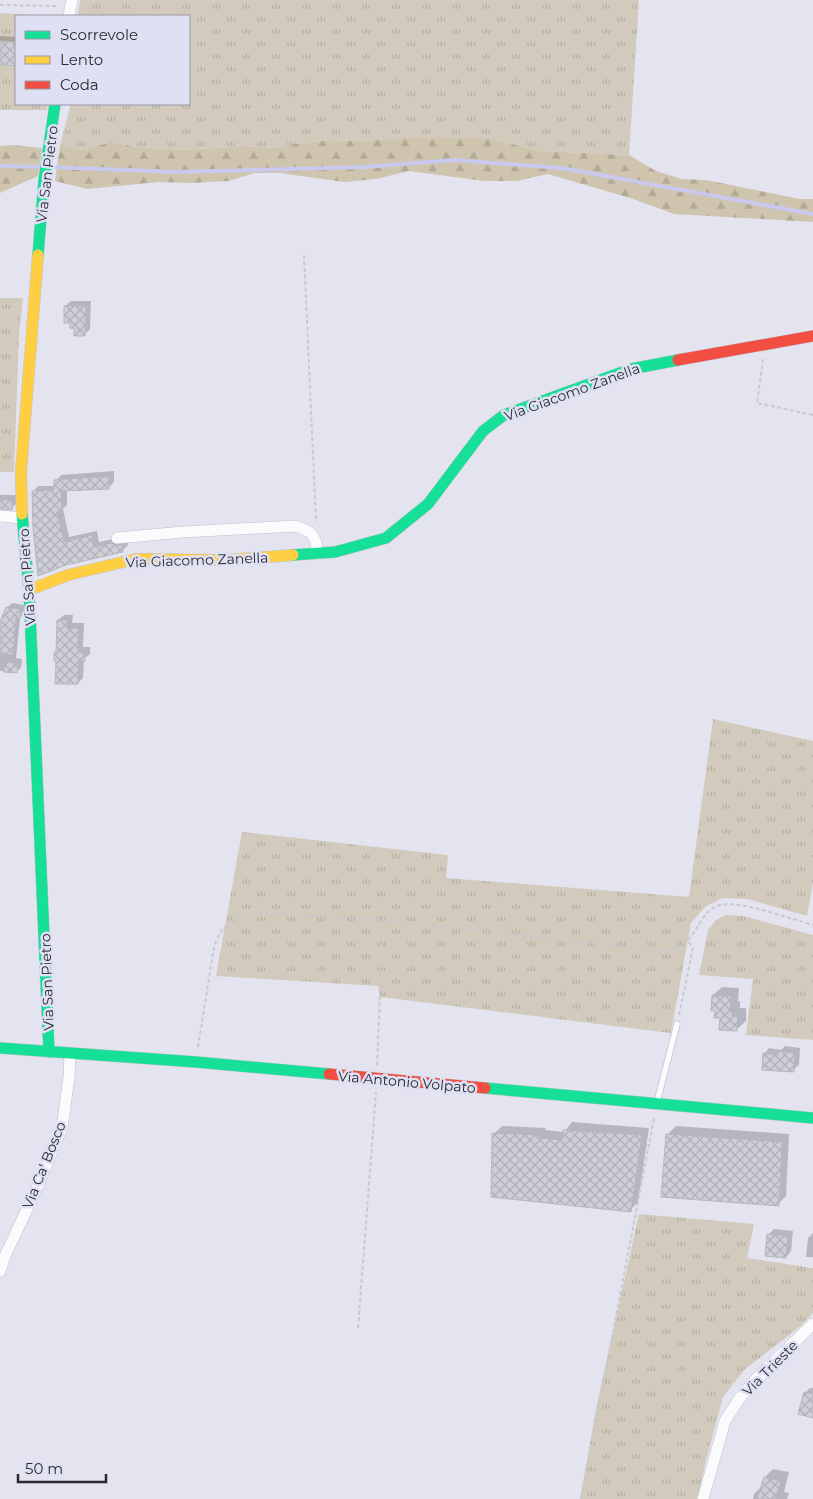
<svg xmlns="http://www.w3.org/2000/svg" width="813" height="1499" viewBox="0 0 813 1499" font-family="Montserrat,sans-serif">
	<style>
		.grass { fill: url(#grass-tufts) }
		.forest { fill: url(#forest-firs) }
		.shadow { fill: #0003 }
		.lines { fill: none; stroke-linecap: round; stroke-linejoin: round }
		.stream { stroke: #c9c8ef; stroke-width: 4 }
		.building { fill: url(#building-cross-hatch); stroke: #b6b6bf }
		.lane-casing { stroke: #c0c0c9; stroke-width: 7 }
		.street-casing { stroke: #c0c0c9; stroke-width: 12 }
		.fast-casing { stroke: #c0c0c9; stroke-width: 12 }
		.slow-casing { stroke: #c0c0c9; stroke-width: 12 }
		.jam-casing { stroke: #c0c0c9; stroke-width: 12 }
		.path { stroke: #c9c9cb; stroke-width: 2; stroke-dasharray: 4 2.5; stroke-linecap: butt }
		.lane { stroke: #fbfbfd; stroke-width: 5.5 }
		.street { stroke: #fbfbfd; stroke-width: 11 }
		.fast { stroke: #16e098; stroke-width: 11 }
		.slow { stroke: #ffcf43; stroke-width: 11 }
		.jam { stroke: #f24e42; stroke-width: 11 }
		.labels { text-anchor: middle; stroke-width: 5; stroke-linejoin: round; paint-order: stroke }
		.street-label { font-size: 14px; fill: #292930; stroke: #e0e0f4 }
	</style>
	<defs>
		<pattern id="grass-tufts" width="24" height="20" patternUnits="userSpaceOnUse" patternTransform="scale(1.25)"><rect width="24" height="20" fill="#d2cbbd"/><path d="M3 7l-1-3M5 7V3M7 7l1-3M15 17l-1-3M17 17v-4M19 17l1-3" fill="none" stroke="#b4aea3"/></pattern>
		<pattern id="forest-firs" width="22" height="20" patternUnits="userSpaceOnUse" patternTransform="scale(1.25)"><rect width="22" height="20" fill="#cfc5af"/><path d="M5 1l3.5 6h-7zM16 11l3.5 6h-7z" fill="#b2a997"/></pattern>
		<pattern id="building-cross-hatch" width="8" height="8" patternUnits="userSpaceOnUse" patternTransform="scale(1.25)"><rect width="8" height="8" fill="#ceced7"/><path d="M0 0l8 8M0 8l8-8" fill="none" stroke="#b1b1b9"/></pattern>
	</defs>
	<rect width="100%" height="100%" fill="#e4e4f0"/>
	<path class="grass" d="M80,0H639L629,155L540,151L488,138L418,137L361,141L331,140L295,144L274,148L245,146L184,150L136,147L114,142L79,150L60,145L71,104H189V16H78Z
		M0,13L42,16H16V104H48L47,110H0Z
		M0,298H23L19,335L14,472H0Z
		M713,719L813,741V883L807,916L747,899L722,898L705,907L691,923L671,1033L380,997L378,986L216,976L242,832L448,855L446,878L689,897Z
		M726,915L744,916L813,935V1040L746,1035L753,979L699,975L708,930L716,920Z
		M639,1214L754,1224L747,1258L813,1268V1313L801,1326L744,1370L723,1397L705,1464L698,1499H580L597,1404Z"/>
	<path class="forest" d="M417,137L488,138L540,151L629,155L656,171L682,179L706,180L800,199H813V222L674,214L630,198L548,174L517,181H484L409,171L376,179L345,182L280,173H254L229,181L190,183L159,182L87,189L55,181L60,145L79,150L114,142L136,147L184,150L245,146L274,148L295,144L331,140L361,141Z
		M14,145L42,148L38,176L0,193V146Z"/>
	<path class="shadow" d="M0,36L16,37V64H0Z
		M71,301H91L90,329L85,334L75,327L71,322L65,306Z
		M114,471V482L109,487L67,490V505L63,509L69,537L97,531L99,542L118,538L127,540L128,545L122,551L65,564L33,492L38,486H56V481L61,475Z
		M0,495H17V503L12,508L0,507Z
		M12,603L24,605V613L20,618L16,658L22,659L21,668L16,672L0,671V625L7,608Z
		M64,615H73L72,623H84L83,647H90V654L84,659L83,678L78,683L57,659L55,653L57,650L58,620Z
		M722,987L739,988L738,1001H740V1008H746V1021L737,1029L716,1010L713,995Z
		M785,1046L800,1048L799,1065L793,1070L764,1054L769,1048L781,1050Z
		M572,1122L649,1128L638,1202L630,1210L494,1134L502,1126L546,1128L545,1130L564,1132Z
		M676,1126L789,1134L786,1196L778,1204L663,1196L668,1134Z
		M774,1229L793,1231L791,1251L786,1257L768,1235Z
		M813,1233V1257H806L808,1238Z
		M810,1388H813V1417L806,1392Z
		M773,1469L789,1472L784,1492L789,1493L787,1499H753L754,1494L762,1486L765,1477Z"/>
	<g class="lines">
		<path class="stream" d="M0,166L41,167
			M50,167L178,172L364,167L454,160L562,168L813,214"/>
	</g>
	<path class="building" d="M0,41L16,42V66L0,65Z
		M64,306H86L85,336H74V329L70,328V323H64Z
		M109,476V489L61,491L62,512H57L64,542L92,535L94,547L112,543L114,545H122L123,552L66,565L38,576L33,529L32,491L54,490V480Z
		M0,500H12V510L0,509Z
		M6,607L20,609V619L16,618L13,655L0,654V622Z
		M57,620H68L67,628H79L78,652H85V661H79L78,684H55L56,661H54V652H56Z
		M5,662L18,663L17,673L4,672Z
		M712,995L731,996L730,1009L732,1010V1016H738L737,1031L719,1030L720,1018H714L715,1011H711Z
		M778,1051L795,1053L794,1072L762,1070L763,1053L778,1055Z
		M563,1130L642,1135L631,1212L491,1197L492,1133L539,1135L538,1138L562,1140Z
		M666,1134L782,1142L779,1206L661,1197Z
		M767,1234L788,1236L786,1258L765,1256Z
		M804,1392L813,1394V1418L798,1414Z
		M764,1477L781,1481L775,1499H757Z"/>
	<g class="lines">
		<g class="lane-casing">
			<path id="lane" d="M657,1102L677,1024"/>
		</g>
		<g class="street-casing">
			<path id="street" d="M69,16L72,0
				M0,516L22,518
				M117,538L183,532L295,526C313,531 316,536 318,554
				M0,1271L5,1256L37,1188L62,1128L69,1077L70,1054
				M703,1499L725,1421L739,1399L755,1380L813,1324"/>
		</g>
		<g class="fast-casing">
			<path id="fast" d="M38,255L44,180L55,104
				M22,514L29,590L49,1052
				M293,555L335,552L386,538L428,504L483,431L504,415L631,369L678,360
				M0,1048L196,1062L329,1074
				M485,1088L813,1118"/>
		</g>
		<g class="slow-casing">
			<path id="slow" d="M22,514L21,472L38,255
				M29,590L68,575L136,559L226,560L293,555"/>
		</g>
		<g class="jam-casing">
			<path id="jam" d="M678,360L813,336
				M329,1074L485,1088"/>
		</g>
		<path class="path" d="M0,5L58,6
			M304,255L316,522
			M763,359L757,403L813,415
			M679,1015L693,948L688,941
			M198,1047L214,947C222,926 227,922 247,912L383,920
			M377,1065L383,920L659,951C664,951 670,951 674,949C698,942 698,910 720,905C740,900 791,919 813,925
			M358,1328L376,1092
			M581,1499L654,1118"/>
		<use href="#lane" class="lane"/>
		<use href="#street" class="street"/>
		<use href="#fast" class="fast"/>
		<use href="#slow" class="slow"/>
		<use href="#jam" class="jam"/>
	</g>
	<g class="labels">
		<g class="street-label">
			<text transform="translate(47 174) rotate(-83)" y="5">Via San Pietro</text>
			<text transform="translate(572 392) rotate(-20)" y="5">Via Giacomo Zanella</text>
			<text transform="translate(197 560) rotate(-2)" y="5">Via Giacomo Zanella</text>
			<text transform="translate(27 577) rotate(-94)" y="5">Via San Pietro</text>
			<text transform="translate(47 982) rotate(-92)" y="5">Via San Pietro</text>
			<text transform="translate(407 1082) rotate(5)" y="5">Via Antonio Volpato</text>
			<text transform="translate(44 1165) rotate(-68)" y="5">Via Ca' Bosco</text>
			<text transform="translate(770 1368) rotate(-45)" y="5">Via Trieste</text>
		</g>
	</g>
	<rect x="15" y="15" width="175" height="90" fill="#e0e0f4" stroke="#9797a6"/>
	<rect x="25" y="31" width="25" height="8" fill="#16e098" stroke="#9797a6"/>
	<text x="60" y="40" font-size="15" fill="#292930">Scorrevole</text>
	<rect x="25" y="56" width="25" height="8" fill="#ffcf43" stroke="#9797a6"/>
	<text x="60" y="65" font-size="15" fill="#292930">Lento</text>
	<rect x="25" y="81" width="25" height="8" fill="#f24e42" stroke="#9797a6"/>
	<text x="60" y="90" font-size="15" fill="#292930">Coda</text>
	<path d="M18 1474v8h88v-8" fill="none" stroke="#292930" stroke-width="2.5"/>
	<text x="25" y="1474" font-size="15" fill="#292930" stroke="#e0e0f4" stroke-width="4" paint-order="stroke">50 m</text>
</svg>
